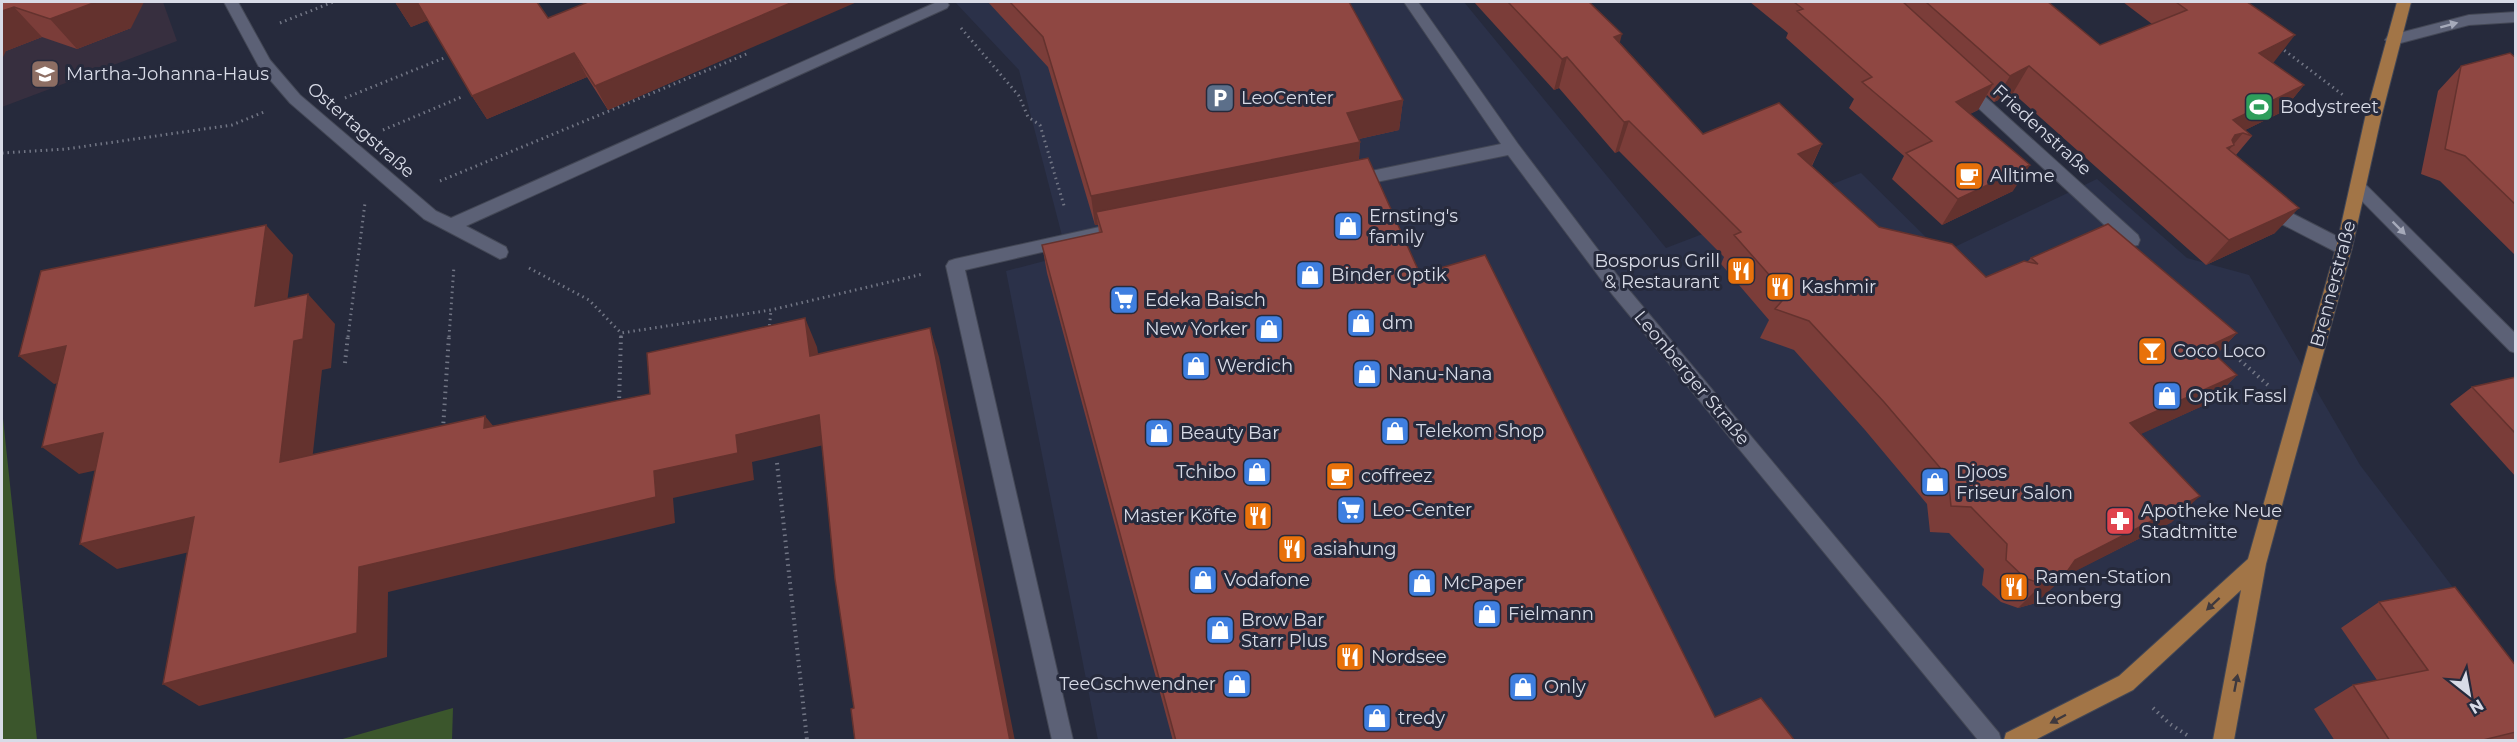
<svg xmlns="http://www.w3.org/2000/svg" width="2517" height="742" viewBox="0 0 2517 742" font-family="Montserrat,sans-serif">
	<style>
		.built { fill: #2b3149 }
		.education { fill: #372f3f }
		.green { fill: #3b562c }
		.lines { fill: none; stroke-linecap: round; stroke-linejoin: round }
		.minor-casing { stroke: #434755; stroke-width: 2 }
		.major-casing { stroke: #434755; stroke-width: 2 }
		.path-far1 { stroke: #727685; stroke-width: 3; stroke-dasharray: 1.5 4; stroke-linecap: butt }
		.path { stroke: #727685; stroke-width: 4; stroke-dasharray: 1.5 4.5; stroke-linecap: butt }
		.minor { fill: #5c6176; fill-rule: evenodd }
		.major { fill: #a27547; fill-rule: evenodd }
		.wall { fill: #7b3d39 }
		.shaded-wall { fill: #64322e }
		.building { fill: #8f4742; stroke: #64322e; stroke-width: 1.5 }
		.oneway { fill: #a6aaba }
		.oneway2 { fill: #3f393e }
		.labels { text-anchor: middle; stroke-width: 6; stroke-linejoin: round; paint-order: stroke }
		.poi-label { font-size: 18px; fill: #d8dbe7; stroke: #262a3c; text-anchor: start }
		.street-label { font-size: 18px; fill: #d8dbe7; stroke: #262a3c }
	</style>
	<rect width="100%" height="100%" fill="#262a3c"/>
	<path class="built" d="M955,2H1464L1666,248L1861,173L1942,253L2097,179L2187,258L2249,275L2360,465L2515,669V740H1098L1006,271L1067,255L1019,70Z"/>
	<path class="education" d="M2,2H163L177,41L2,107Z"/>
	<path class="green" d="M2,409L37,740H2Z
		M453,708L452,740H339Z"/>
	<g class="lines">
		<g class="minor-casing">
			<path id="minor" d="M224,2H238L270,60L300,95L436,211L451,218L937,2H947L949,5L947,8L466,226L506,247L508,252L506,257L500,259L424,219L290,103L259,67Z
				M1404,2H1418L1518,144L1624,284L1999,733L2001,740H1978L1612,294L1508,155L1352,187L1346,185L1344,181L1346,177L1352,175L1501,144Z
				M2516,12V22L2469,25L2393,45L2385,40L2388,36L2469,15Z
				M1965,82L1970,83L2138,235L2140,240L2138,245L2132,246L2126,245L1960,91L1957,87L1960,83Z
				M2358,181L2364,183L2516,334V353L2510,351L2352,191L2350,187L2352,183Z
				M2268,201L2350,243L2352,248L2350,253L2344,254L2338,253L2270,218L2260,207L2262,203Z
				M1122,222L1128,224L1130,228L1128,232L965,270L1073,740H1052L946,266L949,261L955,259Z"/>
		</g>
		<g class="major-casing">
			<path id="major" d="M2397,2H2411L2381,118L2352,248L2266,564L2234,740H2213L2241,590L2133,690L2035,740H2004L2006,733L2119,676L2248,559L2336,248L2365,118Z"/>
		</g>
		<path class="path-far1" d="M280,23L333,2
			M961,28L1019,96L1028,117L1040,125L1065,209
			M2280,47L2343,95
			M345,98L444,58
			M383,130L464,96
			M2,153L66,149L232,125L264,112
			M440,181L749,53
			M529,268L589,300L621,333L771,310L923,274
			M769,331L771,310
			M348,337L365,203
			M449,337L454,266
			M621,337V333"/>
		<path class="path" d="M2222,344L2270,387
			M345,363L348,335
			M619,404L621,335
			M443,429L449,335
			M777,463L807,740
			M2153,708L2170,724L2187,735"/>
		<use href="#minor" class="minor"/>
		<use href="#major" class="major"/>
	</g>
	<path class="wall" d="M2,2L131,28L77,49L42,37L6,51Z
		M395,2L548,18L745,50L608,110L587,77L487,119L472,96L428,20L411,27Z
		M988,2H1349L1403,100L1399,130L1359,139L1360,142L1359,159L1420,274L1715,717L1795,741H1173L1047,273L1042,245L1099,233L1098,225H1095L1048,67Z
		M1474,2H1589L1620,43L1703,134L1822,144L1812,166L1879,227L1986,277L2028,261L2031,258L2237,333L2216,355L2237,375L2209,403L2140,434L2172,522L2063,577L2036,603L2018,608L2001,602L1982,585L1984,569L1949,533L1930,532L1927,504L1865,430L1794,350L1760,338L1769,320L1721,264L1724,257L1619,151L1615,153L1559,88L1554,90Z
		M1750,2H2048L2100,45L2152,24L2123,2H2247L2274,62L2272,63L2304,85L2282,112L2245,130L2252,136L2236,155L2275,233L2206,265L2013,93L1994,102L1987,95L1978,110L1970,114L2013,191L1942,225L1892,179L1904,156L1849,108L1854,99L1786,38L1788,33Z
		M2516,58V256L2440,181L2421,174L2438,91L2461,66Z
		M2516,377V477L2450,404L2472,387Z
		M2379,602L2516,666V741H2335L2314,709L2353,685L2377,680L2341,628Z"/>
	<path class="shaded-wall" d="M96,2H144L131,28L77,49L50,19Z
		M395,2H418L429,20L411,27Z
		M793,2H857L608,110L595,86Z
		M14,7L42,37L6,51L2,59V11Z
		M1622,34L1614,65V37Z
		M2295,35L2274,62L2238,79L2259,53Z
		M574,53L587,77L487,119L472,96Z
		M1567,57L1559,88L1554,90L1562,59Z
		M2029,66L2013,93L1994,102L2010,76Z
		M1993,84L1978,110L1941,128L1956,102Z
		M2304,85L2282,112L2237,134L2243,133L2212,171L2233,120Z
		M1403,100L1399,130L1345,142L1347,113Z
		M1629,121L1619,151L1615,153L1624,122Z
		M1360,142L1358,171L1096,212L1098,225H1095L1091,196Z
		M1822,144L1807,175L1798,154Z
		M2030,165L2013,191L1942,225L1958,199Z
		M2299,208L2275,233L2206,265L2229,240Z
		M266,225L293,255L283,335L255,306Z
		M308,294L335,324L331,368L322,370L309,489L280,462L294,341Z
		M805,318L817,347L823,384L810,356Z
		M930,328L939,357L1015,741H1010Z
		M2237,333L2209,362L2207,347Z
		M66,346L101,374L54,384L19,356Z
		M2237,375L2209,403L2104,451L2130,423Z
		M819,415L832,443L752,462L754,480L673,498L675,523L388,592L387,657L199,706L163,684L359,567L654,471L736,435Z
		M485,416L508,444L484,428Z
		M103,433L138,461L79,474L42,447Z
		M2200,496L2172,522L2058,580L2062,579L2036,603L2018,608L2042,584L2075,560Z
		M194,517L228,543L117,569L80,544Z"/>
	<path class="building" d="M2,2H96L50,19L14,7L2,11Z
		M417,2H537L548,18L588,2H793L595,86L574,53L472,96Z
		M1010,2H1349L1403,100L1347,113L1360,142L1091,196L1043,37Z
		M1508,2H1589L1622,34L1614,37L1703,134L1779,103L1822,144L1798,154L1879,227L1952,244L1986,277L2024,261L2038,264L2031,258L2108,224L2237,333L2207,347L2237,375L2130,423L2200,496L2075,560L2062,579L2042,584L2025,578L2006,560L2007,544L1971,507L1951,506L1948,477L1884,402L1809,321L1775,309L1787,295L1734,235L1741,232L1629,121L1624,122L1567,57L1562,59Z
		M1794,2H1903L1993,84L1956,102L2030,165L1958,199L1906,153L1932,141L1862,82L1872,77L1797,11L1803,9Z
		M1926,2H2048L2100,45L2187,10L2176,2H2247L2295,35L2259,53L2304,85L2233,120L2252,136L2243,133L2235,135L2232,140L2234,145L2227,148L2299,208L2229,240L2029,66L2010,76Z
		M2510,53L2516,58V205L2465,156L2445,149L2461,66Z
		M1368,158L1420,274L1485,255L1715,717L1761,698L1795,741H1176L1042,245L1102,232L1096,212Z
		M266,225L255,306L308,294L303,339L294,341L280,462L485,416L484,428L650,394L647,353L805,318L810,356L930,328L1010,741H855L851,709L854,708L835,579L819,415L736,435L738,453L654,471L656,497L359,567L357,633L163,684L194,517L80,544L103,433L42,447L66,346L19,356L41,271Z
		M2516,377V434L2472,387Z
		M2455,587L2516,666V732L2479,741H2390L2353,685L2428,670L2379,602Z"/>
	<defs><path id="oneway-solid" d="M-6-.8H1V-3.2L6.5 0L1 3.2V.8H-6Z" transform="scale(1.5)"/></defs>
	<g class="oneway">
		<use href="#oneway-solid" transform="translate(2449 25) rotate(-15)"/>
		<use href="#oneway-solid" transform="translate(2399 228) rotate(45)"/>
	</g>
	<g class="oneway2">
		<use href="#oneway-solid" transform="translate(2213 604) rotate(137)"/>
		<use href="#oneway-solid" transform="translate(2236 683) rotate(-79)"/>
		<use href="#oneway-solid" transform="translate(2058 719) rotate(152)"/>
	</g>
	<defs>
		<g id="school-square" transform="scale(1.5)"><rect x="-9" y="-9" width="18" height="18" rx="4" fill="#8d6e63" stroke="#262a3c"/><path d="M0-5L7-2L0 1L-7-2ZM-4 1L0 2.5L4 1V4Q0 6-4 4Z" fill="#fff"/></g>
		<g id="parking-square" transform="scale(1.5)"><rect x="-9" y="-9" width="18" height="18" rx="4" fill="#5c6f8a" stroke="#262a3c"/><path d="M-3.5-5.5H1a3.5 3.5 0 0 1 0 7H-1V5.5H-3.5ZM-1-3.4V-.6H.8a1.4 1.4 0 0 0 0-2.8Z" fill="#fff"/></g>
		<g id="stadium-square" transform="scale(1.5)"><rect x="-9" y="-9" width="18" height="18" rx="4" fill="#2e9e5b" stroke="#262a3c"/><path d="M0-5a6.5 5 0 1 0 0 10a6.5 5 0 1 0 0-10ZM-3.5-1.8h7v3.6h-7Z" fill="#fff"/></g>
		<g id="cafe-square" transform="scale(1.5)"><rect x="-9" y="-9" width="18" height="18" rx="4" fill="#e8710a" stroke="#262a3c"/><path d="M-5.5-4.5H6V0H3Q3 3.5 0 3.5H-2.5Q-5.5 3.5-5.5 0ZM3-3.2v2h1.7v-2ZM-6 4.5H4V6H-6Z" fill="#fff"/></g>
		<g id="shop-square" transform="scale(1.5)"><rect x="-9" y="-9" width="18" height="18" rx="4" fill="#3f7fe0" stroke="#262a3c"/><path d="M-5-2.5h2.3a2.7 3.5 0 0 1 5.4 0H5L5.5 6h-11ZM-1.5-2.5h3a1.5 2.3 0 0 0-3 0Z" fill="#fff"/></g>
		<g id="restaurant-square" transform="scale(1.5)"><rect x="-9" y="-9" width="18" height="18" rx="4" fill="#e8710a" stroke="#262a3c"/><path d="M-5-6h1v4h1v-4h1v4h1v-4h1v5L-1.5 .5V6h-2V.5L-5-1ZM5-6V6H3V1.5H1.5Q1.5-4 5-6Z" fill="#fff"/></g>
		<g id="supermarket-square" transform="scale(1.5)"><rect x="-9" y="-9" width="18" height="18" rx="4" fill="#3f7fe0" stroke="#262a3c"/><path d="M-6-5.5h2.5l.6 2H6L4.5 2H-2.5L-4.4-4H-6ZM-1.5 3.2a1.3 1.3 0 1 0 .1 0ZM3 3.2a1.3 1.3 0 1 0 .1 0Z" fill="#fff"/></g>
		<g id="bar-square" transform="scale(1.5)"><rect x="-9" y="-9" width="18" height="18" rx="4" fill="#e8710a" stroke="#262a3c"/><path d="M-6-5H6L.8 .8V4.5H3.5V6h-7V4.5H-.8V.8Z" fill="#fff"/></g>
		<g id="pharmacy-square" transform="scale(1.5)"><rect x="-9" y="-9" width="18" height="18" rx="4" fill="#e0444e" stroke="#262a3c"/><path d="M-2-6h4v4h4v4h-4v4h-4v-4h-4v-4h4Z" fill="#fff"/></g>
	</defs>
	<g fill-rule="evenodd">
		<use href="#school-square" x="45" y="74"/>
		<use href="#parking-square" x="1220" y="98"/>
		<use href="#stadium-square" x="2259" y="107"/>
		<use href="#cafe-square" x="1969" y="176"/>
		<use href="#shop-square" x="1348" y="226"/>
		<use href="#restaurant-square" x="1741" y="271"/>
		<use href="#shop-square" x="1310" y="275"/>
		<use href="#restaurant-square" x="1780" y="287"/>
		<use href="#supermarket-square" x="1124" y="300"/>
		<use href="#shop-square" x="1361" y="323"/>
		<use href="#shop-square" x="1269" y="329"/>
		<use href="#bar-square" x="2152" y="351"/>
		<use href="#shop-square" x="1196" y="366"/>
		<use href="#shop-square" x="1367" y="374"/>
		<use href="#shop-square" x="2167" y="396"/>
		<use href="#shop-square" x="1395" y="431"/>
		<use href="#shop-square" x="1159" y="433"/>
		<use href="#shop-square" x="1257" y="472"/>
		<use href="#cafe-square" x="1340" y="476"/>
		<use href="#shop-square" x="1935" y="482"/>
		<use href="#supermarket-square" x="1351" y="510"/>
		<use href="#restaurant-square" x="1258" y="516"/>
		<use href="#pharmacy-square" x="2120" y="521"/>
		<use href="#restaurant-square" x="1292" y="549"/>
		<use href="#shop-square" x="1203" y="580"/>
		<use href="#shop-square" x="1422" y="583"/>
		<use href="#restaurant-square" x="2014" y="587"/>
		<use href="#shop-square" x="1487" y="614"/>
		<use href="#shop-square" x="1220" y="630"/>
		<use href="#restaurant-square" x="1350" y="657"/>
		<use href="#shop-square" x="1237" y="684"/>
		<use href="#shop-square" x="1523" y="687"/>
		<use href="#shop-square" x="1377" y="718"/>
	</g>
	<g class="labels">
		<g class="poi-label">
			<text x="66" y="80">Martha-Johanna-Haus</text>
			<text x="1241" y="104">LeoCenter</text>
			<text x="2280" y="113">Bodystreet</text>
			<text x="1990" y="182">Alltime</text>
			<text x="1369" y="222">Ernsting's<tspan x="1369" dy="21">family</tspan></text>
			<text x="1720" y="267" text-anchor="end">Bosporus Grill<tspan x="1720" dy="21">&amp; Restaurant</tspan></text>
			<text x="1331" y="281">Binder Optik</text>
			<text x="1801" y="293">Kashmir</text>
			<text x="1145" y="306">Edeka Baisch</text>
			<text x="1382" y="329">dm</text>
			<text x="1248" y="335" text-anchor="end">New Yorker</text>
			<text x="2173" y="357">Coco Loco</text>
			<text x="1217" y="372">Werdich</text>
			<text x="1388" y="380">Nanu-Nana</text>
			<text x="2188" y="402">Optik Fassl</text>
			<text x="1416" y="437">Telekom Shop</text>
			<text x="1180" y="439">Beauty Bar</text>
			<text x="1236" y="478" text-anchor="end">Tchibo</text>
			<text x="1956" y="478">Djoos<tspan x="1956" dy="21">Friseur Salon</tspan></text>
			<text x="1361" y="482">coffreez</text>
			<text x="1372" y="516">Leo-Center</text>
			<text x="2141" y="517">Apotheke Neue<tspan x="2141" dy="21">Stadtmitte</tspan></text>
			<text x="1237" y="522" text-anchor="end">Master Köfte</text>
			<text x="1313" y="555">asiahung</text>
			<text x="2035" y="583">Ramen-Station<tspan x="2035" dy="21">Leonberg</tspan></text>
			<text x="1224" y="586">Vodafone</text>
			<text x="1443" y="589">McPaper</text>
			<text x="1508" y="620">Fielmann</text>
			<text x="1241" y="626">Brow Bar<tspan x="1241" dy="21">Starr Plus</tspan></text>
			<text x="1371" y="663">Nordsee</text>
			<text x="1216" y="690" text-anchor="end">TeeGschwendner</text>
			<text x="1544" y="693">Only</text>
			<text x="1398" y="724">tredy</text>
		</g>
		<g class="street-label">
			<text transform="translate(361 130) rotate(41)" y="6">Ostertagstraße</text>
			<text transform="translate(2042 130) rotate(42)" y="6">Friedenstraße</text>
			<text transform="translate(2333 284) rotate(-75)" y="6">Brennerstraße</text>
			<text transform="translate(1692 378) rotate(50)" y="6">Leonberger Straße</text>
		</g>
	</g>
	<rect width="2517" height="742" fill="none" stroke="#d8dbe7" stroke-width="6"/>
	<g transform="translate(2469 694) rotate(149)" stroke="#262a3c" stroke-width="4.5" paint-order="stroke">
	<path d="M0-4.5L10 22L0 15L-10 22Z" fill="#d8dbe7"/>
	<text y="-9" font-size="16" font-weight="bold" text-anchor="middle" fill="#d8dbe7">N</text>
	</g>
</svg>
